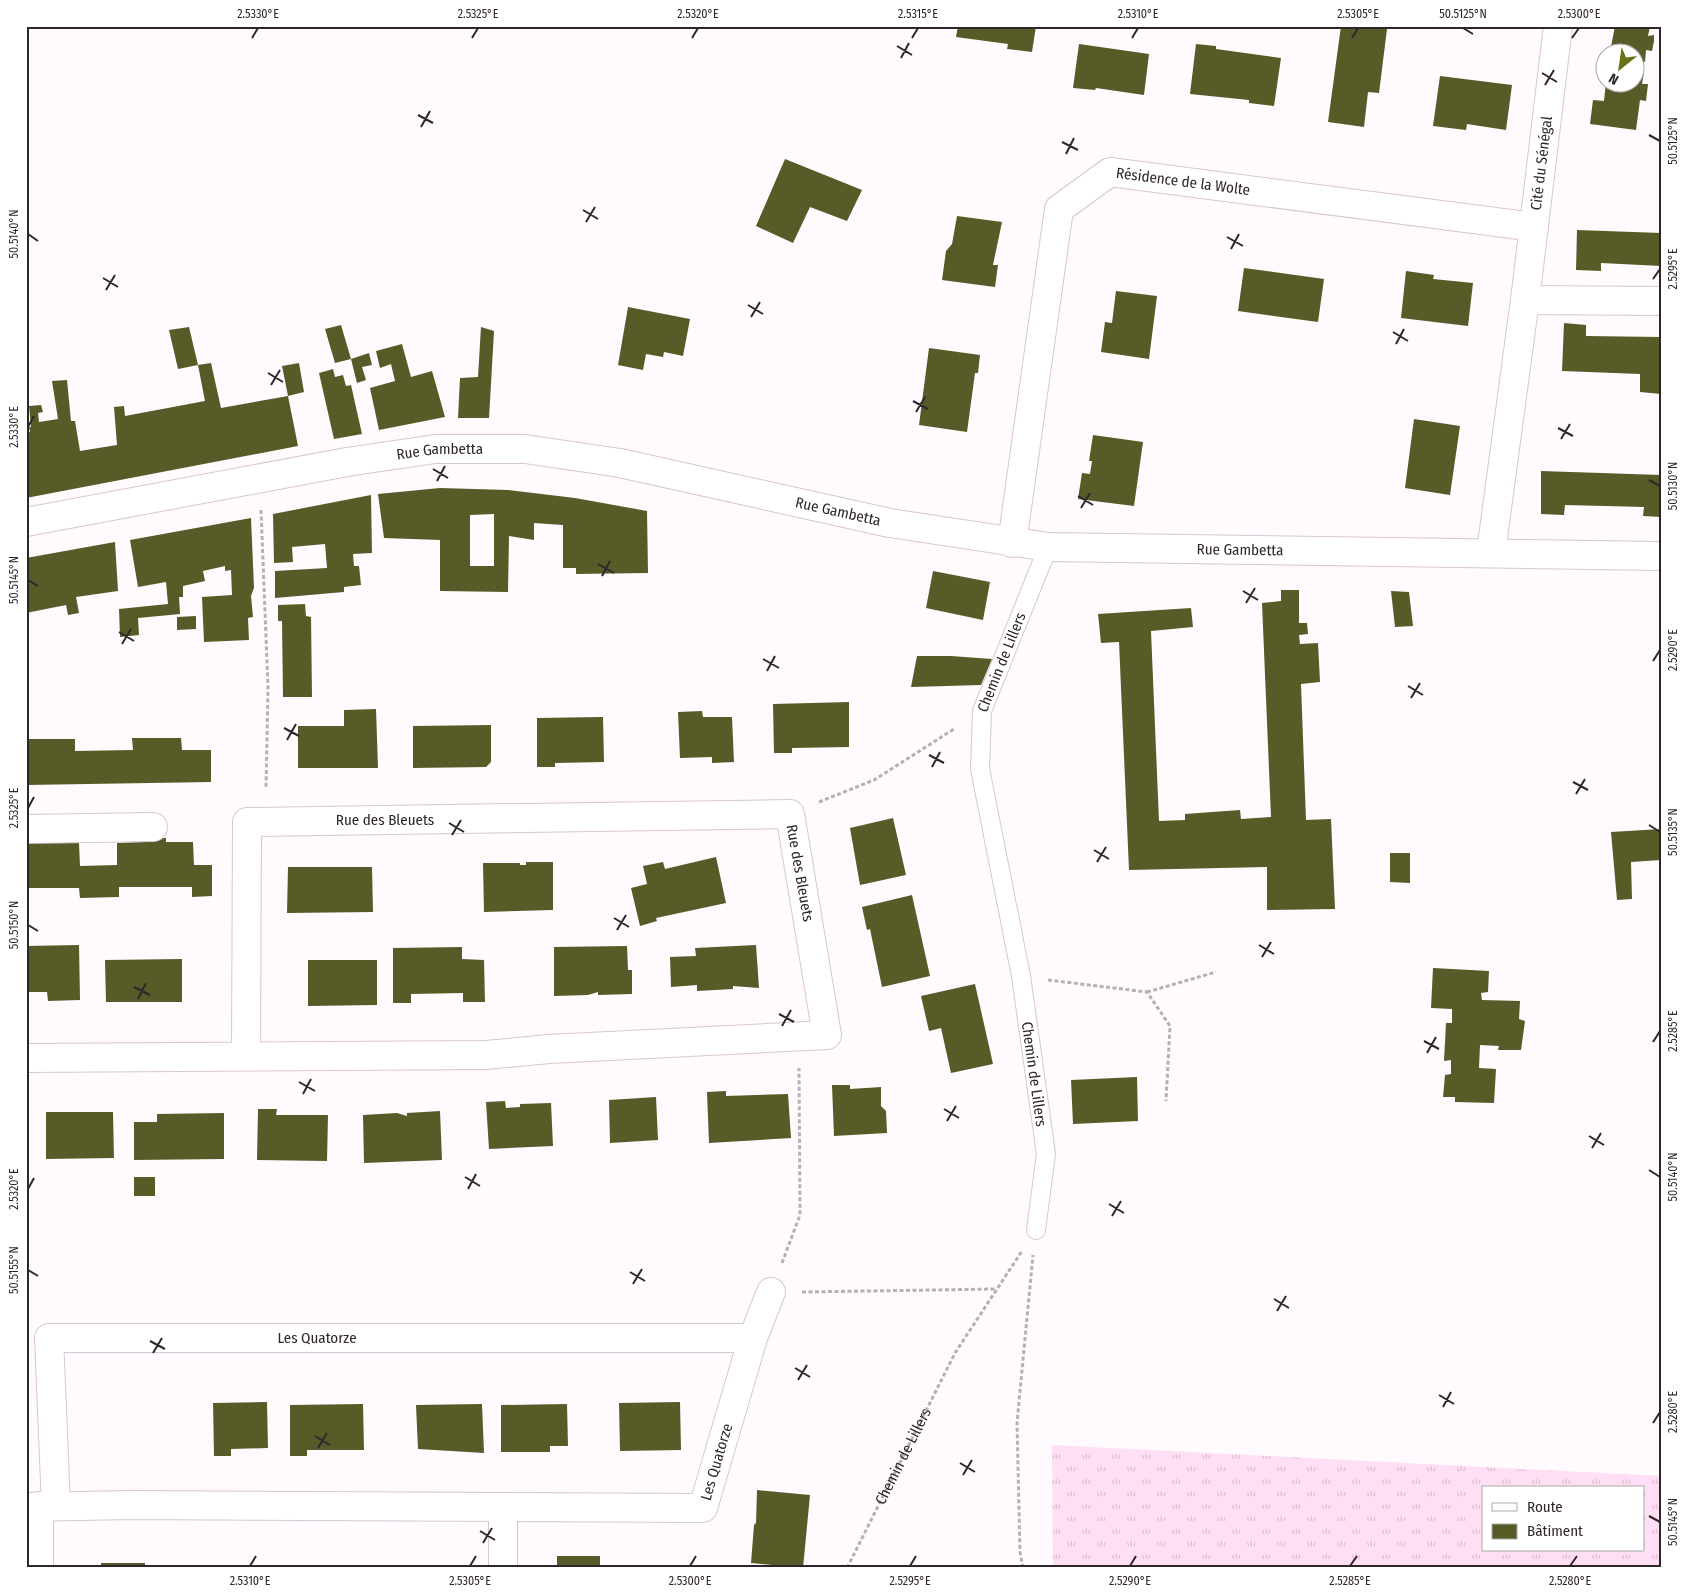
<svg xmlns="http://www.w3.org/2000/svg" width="1687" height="1594" viewBox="0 0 1687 1594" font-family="'Fira Sans Condensed',sans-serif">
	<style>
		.grass { fill: url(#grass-tufts); fill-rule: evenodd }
		.building { fill: #575b27; fill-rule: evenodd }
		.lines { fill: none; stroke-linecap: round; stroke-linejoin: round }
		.service-casing { stroke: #d9c5d1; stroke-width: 20 }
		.minor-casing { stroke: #d9c5d1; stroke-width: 30 }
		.secondary-casing { stroke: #d9c5d1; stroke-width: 30 }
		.path { stroke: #b6b0b4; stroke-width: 3; stroke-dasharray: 4 2.5; stroke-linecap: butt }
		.service { stroke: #fff; stroke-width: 18 }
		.minor { stroke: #fff; stroke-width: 28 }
		.secondary { stroke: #fff; stroke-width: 28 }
		.ticks { fill: none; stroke: #2e262b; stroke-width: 2 }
		.labels { text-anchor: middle; stroke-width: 5; stroke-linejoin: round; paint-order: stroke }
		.street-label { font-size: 15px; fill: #2e262b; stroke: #fff }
		.neatline { fill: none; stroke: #2e262b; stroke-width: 2 }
		.ticks-label { font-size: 12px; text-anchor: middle; fill: #2e262b }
	</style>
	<defs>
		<pattern id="grass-tufts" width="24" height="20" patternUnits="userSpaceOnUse" patternTransform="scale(1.25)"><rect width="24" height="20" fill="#ffdff4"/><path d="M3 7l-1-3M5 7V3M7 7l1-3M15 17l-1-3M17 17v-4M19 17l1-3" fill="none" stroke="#dbbfd1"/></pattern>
	</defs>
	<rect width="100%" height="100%" fill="#fefafd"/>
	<path class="grass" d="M1052,1445L1661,1476V1568H1053ZM1483,1488H1643V1550H1483Z"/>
	<path class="building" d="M958,26H1036L1032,52L1007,49L1008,44L956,37Z
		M1341,26L1387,29L1379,93L1368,92L1364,127L1328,122Z
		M1615,26H1650L1648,36L1654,35V41L1652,51L1646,50L1645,62L1634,60V52H1610Z
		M1079,44L1149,54L1144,95L1096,88L1095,90L1073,88Z
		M1196,44L1216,46V49L1281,58L1274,106L1249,103V100L1190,94Z
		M1634,72H1644L1642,84H1648L1646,101L1640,100L1636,130L1590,124L1593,100L1604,101L1606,82H1634Z
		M1440,76L1512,85L1506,130L1467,124L1466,130L1433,126Z
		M785,159L862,190L847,221L810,207L793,243L756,226Z
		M957,216L1002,222L993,265H998L995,287L942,280L946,251L952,244Z
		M1577,230L1661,233V266L1601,263V271L1576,270Z
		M1244,268L1324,279L1318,322L1238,311Z
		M1406,271L1434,275L1433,279L1473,283L1468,326L1401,318Z
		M1116,291L1157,296L1149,359L1101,352L1105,322L1112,323Z
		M628,307L690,319L683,356L664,352L663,357L646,354L643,370L618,365Z
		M1564,323L1586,325V336L1661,337V394L1640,392V374L1562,371Z
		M341,325L351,359L335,363L325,329Z
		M189,327L198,365L211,363L221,408L288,396L298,446L26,498V433L30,432L29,427H31L29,406L41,405L43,412L38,413L39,422L58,419L52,381L67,380L71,421H75L80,451L117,445L114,407L124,406L125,416L205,401L198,365L178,369L169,330Z
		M481,327L494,331L489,418H458L460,378L478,377Z
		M402,344L411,377L432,371L445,417L379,430L370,388L395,381L391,364L380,368L376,351Z
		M929,348L980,355L978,373H975L967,432L919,425Z
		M369,353L372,365L362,367L366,380L357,383L351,359Z
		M299,363L304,392L288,396L282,366Z
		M333,369L335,377L343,375L346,386L351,385L362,434L334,439L319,373Z
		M1414,419L1460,426L1450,495L1405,488Z
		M1093,435L1143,442L1134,506L1078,499L1082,473L1090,474L1092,461H1089Z
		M1541,471L1661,475V517L1643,516L1644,507L1565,505L1564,515L1541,514Z
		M440,488L508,490L575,498L647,511L648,573L576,574V568H563V525L534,523V540L509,536L508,592L440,591V540L384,538L378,494ZM494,514V566H470V515Z
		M371,495L372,553L353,554L354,566H359L361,585L344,587V592L275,598V571L327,568L325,544L292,547L293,562L274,563L273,514Z
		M251,518L254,588L251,596L253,617L248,618L249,640L204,642L202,597L232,595L231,570L225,571V566L203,571L205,581L183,586V597H179L180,614L138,618L139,635L120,637L119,609L168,604L166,582L138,587L130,540Z
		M115,542L118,591L76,597L79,613L68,615L66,605L26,613V558Z
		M933,571L990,582L983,620L926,608Z
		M1281,590H1299V623H1307L1308,634L1299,635L1300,644L1318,643L1320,682L1301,684L1306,820L1331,819L1335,909L1267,910V867L1129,870L1119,642L1101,643L1098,614L1191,608L1193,627L1151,631L1159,821L1185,820V814L1240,810L1241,819L1271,817L1262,603L1281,601Z
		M1391,591L1409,592L1413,626L1395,627Z
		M305,604L306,616L311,617L312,697H283L282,621H278V605Z
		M196,616V629L177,630V617Z
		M917,656H951L992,659L981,685L911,687Z
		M849,702V747L792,748V753H774L773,704Z
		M376,709L378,768H298V726H344V710Z
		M702,711L703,717H732L734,762L712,763V757L680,758L678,712Z
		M603,717L604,762L555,763V767H537V718Z
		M491,725V762L486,767L413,768V726Z
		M132,738H181L182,750H211V782L26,785V739H75V751L133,750Z
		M893,818L906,875L860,885L850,828Z
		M1661,829V860L1631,862L1632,899L1617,900L1611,832Z
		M166,838V842H193L194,865H212V896L192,897V887H119V897L80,898L79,888H26V843H31V840L53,839L52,843H79L80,866L117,865V843L144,842V839Z
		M1390,853H1410V883L1390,882Z
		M716,857L726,903L656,918L657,921L640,926L631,888L647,884L643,866L663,862L665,869Z
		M526,862H553V910L484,912L483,863H520V865H526Z
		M288,867H372L373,912L287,913Z
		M912,895L930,976L882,987L870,929L867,930L862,907Z
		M79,945L80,1000L48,1001L47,992H26V946Z
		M756,945L759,988L733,986V989L697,991V985L671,987L670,957L696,956L695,948Z
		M627,946L628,970H632V994L598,995V992L588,995L554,996V947Z
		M462,947V959L484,960L485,1002H463V993L411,994V1003H393V948Z
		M182,959V1002H106L105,960Z
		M308,960H377V1005L308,1006Z
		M1433,968L1489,971L1488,992L1481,993L1482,1000L1520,1001L1519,1019L1525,1021L1521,1050H1498L1499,1046L1480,1045L1479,1068L1496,1069L1494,1103L1455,1102V1097H1443L1445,1075L1451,1074V1060L1444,1061L1446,1023H1452V1009L1431,1008Z
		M975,984L993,1064L951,1073L941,1028L929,1031L921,996Z
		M1137,1077L1138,1121L1073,1124L1071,1080Z
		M832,1085H850V1089L881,1087V1106L886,1111L887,1133L834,1136Z
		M726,1091V1096L788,1094L791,1138L709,1143L707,1092Z
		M656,1097L658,1140L610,1143L609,1100Z
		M505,1101L506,1108L520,1107V1104L551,1103L553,1146L489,1149L486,1102Z
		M258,1109H277L276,1115H328L327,1161L257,1160Z
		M440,1111L442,1160L364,1163L363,1115L397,1113L407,1116V1113Z
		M46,1112H113L114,1158L46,1159Z
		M224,1113V1159L134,1160V1122H157V1114Z
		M134,1177H155V1196H134Z
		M267,1402L268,1448L231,1449V1456H214L213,1403Z
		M680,1402L681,1450L620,1451L619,1403Z
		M363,1404L364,1450H307V1456H290V1405Z
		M482,1404L484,1453L418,1449L416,1405Z
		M567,1404L568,1446H550V1452H501V1405Z
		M757,1490L810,1495L803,1568L751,1563L754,1525L756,1523Z
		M557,1556H600V1568H557Z
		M101,1563H145V1568H101Z"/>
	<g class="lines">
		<g class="service-casing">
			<g id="service">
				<path id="s2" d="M1036,1230L1046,1154L1021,976L980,769L982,711L1048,547"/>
			</g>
		</g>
		<g class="minor-casing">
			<g id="minor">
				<path d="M1525,300L1661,301"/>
				<path id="s3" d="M1012,543L1059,209L1110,172L1534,227"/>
				<path id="s4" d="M1491,552L1525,300L1558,26"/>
				<path d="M26,829L153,827"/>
				<path d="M26,1058L486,1055L549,1049L827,1035L790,814L247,822L246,1055"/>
				<path d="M753,1338L771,1292"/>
				<path id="s5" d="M26,1507L132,1505L703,1508L753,1338H49L56,1506"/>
				<path d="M503,1507V1568"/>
				<path d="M39,1568V1506"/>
			</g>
		</g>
		<g class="secondary-casing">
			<g id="secondary">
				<path id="s6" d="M26,522L347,462L435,449H525L620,463L890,523L1048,547L1661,556"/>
			</g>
		</g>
		<g class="path">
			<path d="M261,510L268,688L266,789"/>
			<path d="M819,802L874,780L954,729"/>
			<path d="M1048,980L1147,992L1170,1026L1166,1101"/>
			<path d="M1147,992L1216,972"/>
			<path d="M782,1263L800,1215L799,1068"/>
			<path d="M802,1292L996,1289"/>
			<path id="s1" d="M847,1568L955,1353L1022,1251"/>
			<path d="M1023,1568L1020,1552L1017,1423L1033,1255"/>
		</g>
		<use href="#service" class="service"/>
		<use href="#minor" class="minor"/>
		<use href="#secondary" class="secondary"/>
	</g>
	<path class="ticks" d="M1463,28L1473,34M252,38L258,28M472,38L478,28M692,38L698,28M912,38L918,28M1132,38L1138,28M1352,38L1358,28M1572,38L1579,28M897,46L912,55M901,58L909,43M1542,73L1557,82M1545,85L1554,70M418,115L433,123M421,127L430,111M1649,135L1660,141M1062,142L1078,150M1066,154L1074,138M583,210L598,219M586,222L595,207M28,234L38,241M1227,237L1243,246M1231,249L1239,234M103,278L118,287M1653,279L1660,269M106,290L115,275M748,305L763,314M751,317L760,302M1393,332L1408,341M1396,344L1404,329M268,373L283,382M271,385L280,370M913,401L928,409M916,412L925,397M28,427L34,416M1558,428L1573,436M1561,439L1570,424M433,469L448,478M1649,480L1660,486M437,481L445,466M1078,496L1093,505M1081,508L1090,493M598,564L614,573M602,576L610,561M28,580L38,586M1243,591L1258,600M1246,603L1255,588M119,632L134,641M122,644L131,629M763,659L779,668M1653,661L1660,650M767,671L775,656M1408,686L1423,695M1411,698L1420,683M284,728L299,736M287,740L296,724M929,755L944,763M932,767L940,752M1573,782L1588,790M1576,794L1585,779M28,808L34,797M449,823L464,832M1649,825L1660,832M452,835L461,820M1094,850L1109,859M1097,862L1106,847M614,918L629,927M28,925L38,931M617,930L626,915M1259,945L1274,954M1262,957L1271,942M134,987L150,995M138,999L146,983M779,1014L794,1022M782,1026L791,1010M1424,1041L1439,1049M1653,1042L1660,1031M1427,1053L1436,1037M299,1082L315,1091M303,1094L311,1079M944,1109L959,1118M947,1121L956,1106M1589,1136L1604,1145M1592,1148L1601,1133M1649,1170L1660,1177M465,1177L480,1186M28,1189L34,1178M468,1189L476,1174M1109,1204L1124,1213M1112,1216L1121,1201M28,1270L38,1276M630,1272L645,1281M633,1284L642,1269M1274,1299L1289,1308M1277,1311L1286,1296M150,1341L165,1349M153,1353L162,1338M795,1368L810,1377M798,1380L807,1365M1439,1395L1454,1404M1443,1407L1451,1392M1653,1423L1660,1412M315,1436L330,1445M318,1448L327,1433M960,1463L975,1472M963,1475L972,1460M1649,1516L1660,1522M480,1531L495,1540M483,1543L492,1528M250,1566L256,1556M470,1566L476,1556M690,1566L696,1556M910,1566L916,1556M1130,1566L1136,1556M1350,1566L1357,1556M1570,1566L1577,1556"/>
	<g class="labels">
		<g class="street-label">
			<text dy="5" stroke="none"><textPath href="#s4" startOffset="392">Cité du Sénégal</textPath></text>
			<text dy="5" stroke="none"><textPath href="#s3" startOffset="474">Résidence de la Wolte</textPath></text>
			<text dy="5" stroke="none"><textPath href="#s6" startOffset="420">Rue Gambetta</textPath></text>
			<text dy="5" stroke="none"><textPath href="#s6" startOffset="825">Rue Gambetta</textPath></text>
			<text dy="5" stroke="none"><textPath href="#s6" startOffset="1230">Rue Gambetta</textPath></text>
			<text dy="5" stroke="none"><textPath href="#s2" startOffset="578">Chemin de Lillers</textPath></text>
			<text x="385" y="825">Rue des Bleuets</text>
			<text transform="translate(800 873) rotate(80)" y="5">Rue des Bleuets</text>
			<text transform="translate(1034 1074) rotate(82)" y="5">Chemin de Lillers</text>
			<text x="317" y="1343">Les Quatorze</text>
			<text dy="5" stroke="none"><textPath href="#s1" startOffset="125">Chemin de Lillers</textPath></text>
			<text dy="5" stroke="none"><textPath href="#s5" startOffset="725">Les Quatorze</textPath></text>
		</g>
	</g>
	<rect width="1687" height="1594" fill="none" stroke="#ffffff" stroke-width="55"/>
	<rect x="1482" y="1486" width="162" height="65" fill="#ffffff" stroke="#aba8aa"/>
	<rect x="1492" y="1503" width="25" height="8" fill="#ffffff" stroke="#aba8aa"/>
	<text x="1527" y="1512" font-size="15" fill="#2e262b">Route</text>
	<rect x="1492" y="1524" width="25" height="15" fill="#575b27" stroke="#aba8aa"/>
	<text x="1527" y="1536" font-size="15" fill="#2e262b">Bâtiment</text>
	<g transform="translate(1620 68) rotate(210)"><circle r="24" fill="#ffffff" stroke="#aba8aa"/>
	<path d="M0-4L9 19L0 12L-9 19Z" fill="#6b7117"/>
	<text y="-8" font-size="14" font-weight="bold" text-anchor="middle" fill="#2e262b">N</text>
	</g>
	<rect x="28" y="28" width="1632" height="1538" class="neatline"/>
	<g class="ticks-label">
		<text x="258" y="18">2.5330°E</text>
		<text x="478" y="18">2.5325°E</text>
		<text x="698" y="18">2.5320°E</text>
		<text x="918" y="18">2.5315°E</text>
		<text x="1138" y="18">2.5310°E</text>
		<text x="1358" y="18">2.5305°E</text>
		<text x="1463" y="18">50.5125°N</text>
		<text x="1579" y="18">2.5300°E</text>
		<text transform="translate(1673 141) rotate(-90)" y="4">50.5125°N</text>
		<text transform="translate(14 234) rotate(-90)" y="4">50.5140°N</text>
		<text transform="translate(1673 269) rotate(-90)" y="4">2.5295°E</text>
		<text transform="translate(14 427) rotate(-90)" y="4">2.5330°E</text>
		<text transform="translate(1673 486) rotate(-90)" y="4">50.5130°N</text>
		<text transform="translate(14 580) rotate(-90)" y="4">50.5145°N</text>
		<text transform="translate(1673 650) rotate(-90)" y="4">2.5290°E</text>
		<text transform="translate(14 808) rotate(-90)" y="4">2.5325°E</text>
		<text transform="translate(1673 832) rotate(-90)" y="4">50.5135°N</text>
		<text transform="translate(14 925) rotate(-90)" y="4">50.5150°N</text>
		<text transform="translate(1673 1031) rotate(-90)" y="4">2.5285°E</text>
		<text transform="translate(1673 1177) rotate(-90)" y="4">50.5140°N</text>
		<text transform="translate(14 1189) rotate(-90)" y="4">2.5320°E</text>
		<text transform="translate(14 1270) rotate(-90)" y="4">50.5155°N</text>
		<text transform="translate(1673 1412) rotate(-90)" y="4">2.5280°E</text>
		<text transform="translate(1673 1522) rotate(-90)" y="4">50.5145°N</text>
		<text x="250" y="1585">2.5310°E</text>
		<text x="470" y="1585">2.5305°E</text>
		<text x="690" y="1585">2.5300°E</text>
		<text x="910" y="1585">2.5295°E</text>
		<text x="1130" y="1585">2.5290°E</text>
		<text x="1350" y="1585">2.5285°E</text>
		<text x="1570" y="1585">2.5280°E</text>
	</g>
</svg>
